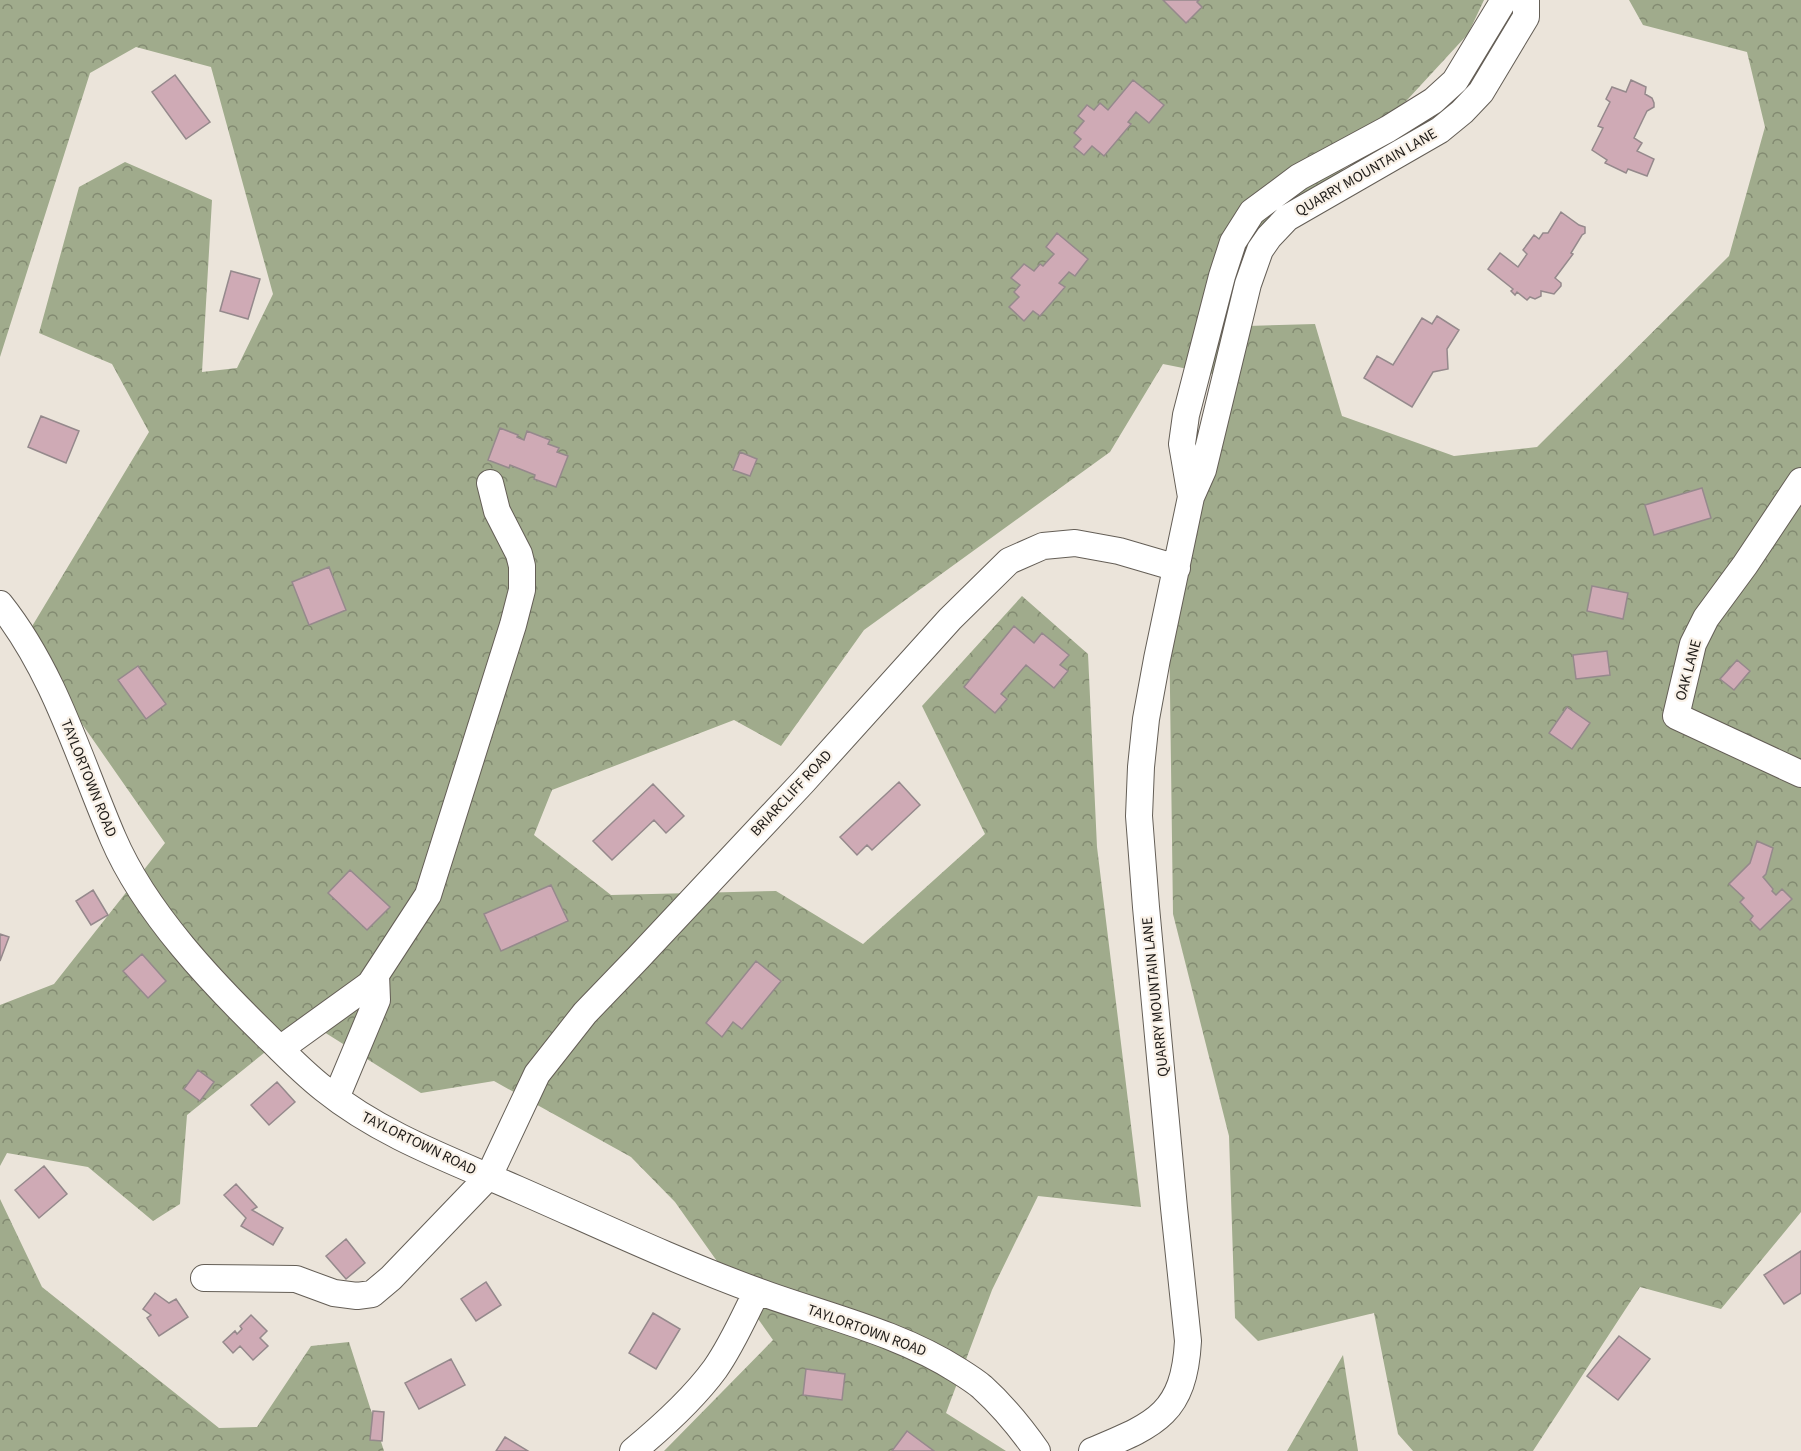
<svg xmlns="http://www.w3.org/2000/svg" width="1801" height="1451" viewBox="0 0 1801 1451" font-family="'Source Sans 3',sans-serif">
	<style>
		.forest { fill: url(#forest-crowns) }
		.building { fill: #cfaab5; stroke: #95898c; stroke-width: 1.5 }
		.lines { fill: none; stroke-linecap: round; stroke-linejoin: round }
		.minor-casing { stroke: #645e56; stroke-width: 28 }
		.minor { stroke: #fff; stroke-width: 26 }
		.labels { text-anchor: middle; stroke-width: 4.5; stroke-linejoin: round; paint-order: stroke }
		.street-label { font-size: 15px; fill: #1d1a17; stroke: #f9f1e7 }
	</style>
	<defs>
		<pattern id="forest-crowns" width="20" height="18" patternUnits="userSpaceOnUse" patternTransform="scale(1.5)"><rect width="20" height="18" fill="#a0ab8c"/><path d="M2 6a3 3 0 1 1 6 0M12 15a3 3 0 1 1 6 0" fill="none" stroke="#828a71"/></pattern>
	</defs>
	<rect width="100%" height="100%" fill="#ebe4da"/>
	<path class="forest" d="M0,0H1484L1468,34L1312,203L1255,241L1218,375L1163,364L1110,452L864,630L781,746L734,720L552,790L534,835L611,895L776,891L863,944L985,834L922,706L1022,596L1088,654L1097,847L1141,1207L1038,1196L992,1290L946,1413L1006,1451H664L773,1340L675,1202L631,1157L494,1081L421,1093L305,1020L187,1115L180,1204L153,1221L88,1167L7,1153L0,1166V1005L54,984L165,843L50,678L25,638L149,432L112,364L39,333L79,187L125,162L212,200L202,372L237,368L273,294L211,67L136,47L90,73L0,357Z
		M1629,0H1801V1212L1721,1309L1640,1287L1533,1451H1413L1398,1434L1374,1313L1258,1341L1235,1318L1229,1136L1173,914L1169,617L1247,326L1315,324L1342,416L1454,456L1537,447L1729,256L1765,127L1747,52L1643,25Z
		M0,1199L42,1287L219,1428L257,1427L311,1346L349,1342L384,1451H0Z
		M1343,1355L1358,1451H1287Z"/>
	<path class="building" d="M1163,0H1199L1197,2L1202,7L1186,23Z
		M175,75L210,122L186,139L152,92Z
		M1133,80L1164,105L1149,123L1136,112L1128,122L1131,124L1104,156L1092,146L1084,155L1074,147L1081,139L1074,133L1084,121L1078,116L1087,105L1094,110L1100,103L1108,110Z
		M1631,80L1646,87L1645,94L1652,98L1654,103V107L1647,111L1634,138L1642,143L1637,151L1654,159L1647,176L1628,169L1626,173L1605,163L1607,160L1592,150L1603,128L1598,126L1610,102L1606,99L1612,87L1626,92Z
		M1561,212L1579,225L1585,227V233L1582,235L1571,253L1573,254L1555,278L1561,283V286L1554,294L1541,291V296L1535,299L1530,297L1527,300L1517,292L1515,295L1511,291L1513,289L1488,269L1500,253L1518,267L1527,254L1523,250L1534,235L1539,239L1543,233H1548Z
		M1057,233L1088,259L1075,276L1069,272L1059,283L1065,287L1040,316L1033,311L1024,321L1009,307L1019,297L1014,292L1020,285L1011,278L1024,264L1034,271L1040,264L1043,266L1054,254L1046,247Z
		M231,271L260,279L248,319L220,311Z
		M1437,316L1459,330L1447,349L1448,369L1433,372L1412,407L1364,378L1377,356L1393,365L1422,318L1432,324Z
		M41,416L79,431L66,463L28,447Z
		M500,428L518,435L517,437L524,440L527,431L550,440L548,444L559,448L557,452L568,456L556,487L534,479L535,475L510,465L509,468L488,460Z
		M740,452L757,459L750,476L733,470Z
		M1702,488L1711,518L1654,535L1645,505Z
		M329,567L346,610L309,625L292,582Z
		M1592,586L1628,593L1623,619L1587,611Z
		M1014,626L1034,643L1042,633L1069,655L1060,665L1068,671L1054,688L1026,665L1001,694L1007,699L995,713L964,687Z
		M1607,651L1610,675L1576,679L1573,655Z
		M1737,660L1750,671L1734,690L1720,679Z
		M138,666L166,704L146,719L118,680Z
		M1567,707L1590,723L1572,749L1549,733Z
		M899,782L920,805L872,850L867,845L857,855L840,837Z
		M653,784L684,816L666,833L654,820L612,860L593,841Z
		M1757,841L1773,848L1766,874L1763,877L1773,889L1772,891L1776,895L1782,889L1792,899L1760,930L1750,920L1753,916L1740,902L1744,898L1729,884L1750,863Z
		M350,870L390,907L367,930L328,893Z
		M551,885L568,921L501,951L484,914Z
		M93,890L108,915L91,925L76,901Z
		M0,934L9,937L0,961Z
		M142,954L166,981L148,998L123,971Z
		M756,961L781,981L742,1029L733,1022L722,1037L706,1023Z
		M198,1070L214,1082L200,1101L184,1089Z
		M277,1082L295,1102L269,1125L251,1105Z
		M44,1166L67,1194L39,1218L15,1190Z
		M236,1184L257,1207L252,1210L283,1228L273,1245L241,1226L246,1218L224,1195Z
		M346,1239L365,1263L346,1279L326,1256Z
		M1801,1251V1293L1784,1304L1764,1275Z
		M486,1282L501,1305L476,1321L461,1299Z
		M155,1293L169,1303L176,1299L188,1317L159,1336L147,1318L151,1315L143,1309Z
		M653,1313L680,1329L656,1369L629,1353Z
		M251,1315L267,1331L260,1338L268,1346L253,1360L240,1346L233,1353L223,1342L235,1331L237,1334L242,1329L240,1326Z
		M1619,1336L1650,1359L1618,1400L1587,1376Z
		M451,1359L465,1385L419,1409L405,1383Z
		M806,1369L845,1374L842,1400L803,1395Z
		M373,1411L384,1412L382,1441L370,1440Z
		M907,1431L934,1451H892Z
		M505,1437L528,1451H496Z"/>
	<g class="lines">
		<g class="minor-casing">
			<path id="minor" d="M1801,481L1745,565L1706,618L1693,644L1676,716L1801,774
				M1191,497L1182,444L1186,415L1222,276L1233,242L1252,212L1299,177L1388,129L1433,101L1455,81L1504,0
				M0,604C55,673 79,759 113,838C145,913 214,985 273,1042C289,1058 306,1075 324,1089C381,1135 451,1160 517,1189C597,1224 675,1261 757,1291C825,1316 898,1332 959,1371C967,1376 975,1381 982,1387C1003,1406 1021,1428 1037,1451
				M280,1049L370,984L428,895L513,625L522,590V566L519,554L497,511L490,483
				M336,1098L377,1000L376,975
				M204,1278L296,1279L334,1293L357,1296L372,1294L391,1278L489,1176L537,1074L585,1013L637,959L803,782L950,619L1009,561L1043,546L1075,543L1119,551L1177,568
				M633,1451C662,1427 693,1399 715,1369C732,1345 744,1317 757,1291
				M1092,1451C1154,1425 1184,1415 1188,1341L1174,1208L1146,907L1139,816L1141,767L1146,719L1157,659L1191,497L1203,470L1248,284L1260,250L1269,237L1287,218L1440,130L1462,112L1481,92L1526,17V0"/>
		</g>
		<use href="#minor" class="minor"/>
	</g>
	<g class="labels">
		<g class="street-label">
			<text transform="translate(1366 172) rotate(-30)" y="5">QUARRY MOUNTAIN LANE</text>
			<text transform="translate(1688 670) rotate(-75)" y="5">OAK LANE</text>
			<text transform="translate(89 778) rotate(68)" y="5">TAYLORTOWN ROAD</text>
			<text transform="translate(791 793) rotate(-47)" y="5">BRIARCLIFF ROAD</text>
			<text transform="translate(1155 997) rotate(-96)" y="5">QUARRY MOUNTAIN LANE</text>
			<text transform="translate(419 1143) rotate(26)" y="5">TAYLORTOWN ROAD</text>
			<text transform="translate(867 1330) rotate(20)" y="5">TAYLORTOWN ROAD</text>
		</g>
	</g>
</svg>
